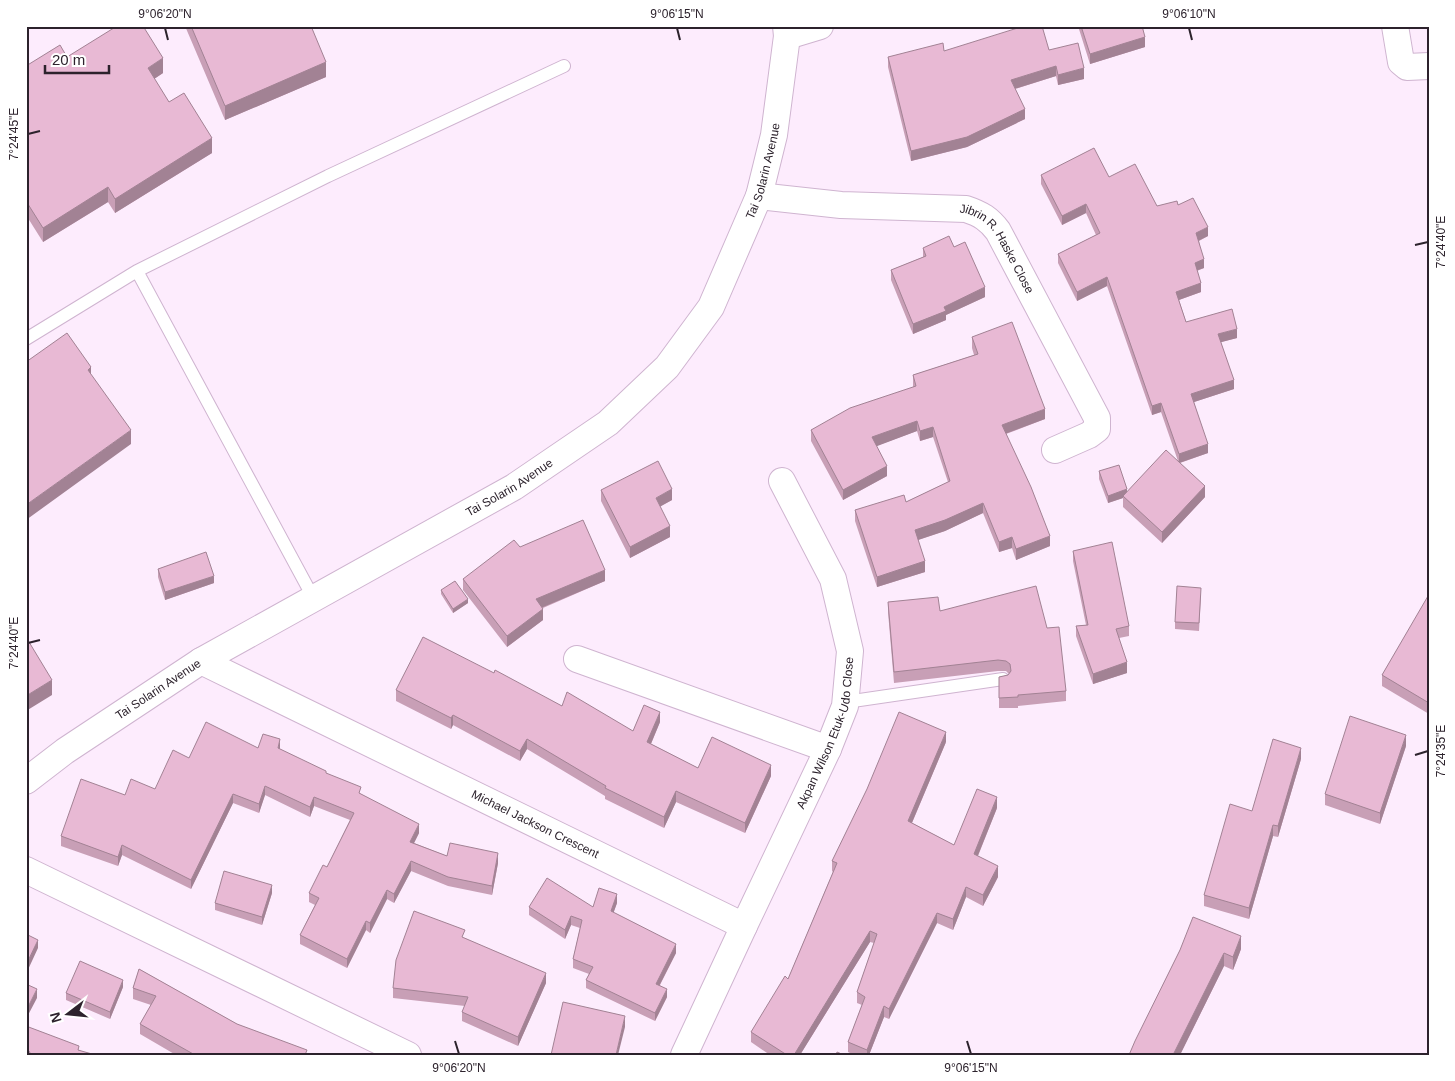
<svg xmlns="http://www.w3.org/2000/svg" width="1455" height="1081" viewBox="0 0 1455 1081" font-family="Arial,sans-serif">
	<style>
		.lines { fill: none; stroke-linecap: round; stroke-linejoin: round }
		.service-casing { stroke: #cfb4d0; stroke-width: 14 }
		.minor-casing { stroke: #cfb4d0; stroke-width: 28 }
		.service { stroke: #fff; stroke-width: 12 }
		.minor { stroke: #fff; stroke-width: 26 }
		.wall { fill: #c89fb6 }
		.shaded-wall { fill: #a28294 }
		.building { fill: #e8b9d4; stroke: #a28294 }
		.ticks { fill: none; stroke: #2c222c; stroke-width: 2 }
		.labels { text-anchor: middle; stroke-width: 5; stroke-linejoin: round; paint-order: stroke }
		.street-label { font-size: 12px; fill: #2c222c; stroke: #fff }
		.neatline { fill: none; stroke: #2c222c; stroke-width: 2 }
		.ticks-label { font-size: 12px; text-anchor: middle; fill: #2c222c }
	</style>
	<rect width="100%" height="100%" fill="#fdecfd"/>
	<g class="lines">
		<g class="service-casing">
			<path id="service" d="M137,271L314,599
				M26,339L137,271L328,176L564,66
				M846,702L1003,679"/>
		</g>
		<g class="minor-casing">
			<g id="minor">
				<path d="M1395,26L1401,62L1407,67L1429,66"/>
				<path d="M787,36L820,26"/>
				<path id="s1" d="M759,196L841,205L966,209C981,214 989,219 998,231L1097,418V429L1089,435L1055,450"/>
				<path d="M577,659L828,749"/>
				<path id="s2" d="M201,661L744,926L684,1055"/>
				<path id="s3" d="M26,781L65,751L201,661L514,487L608,423L667,367L711,307L759,196L774,135L787,36L786,26"/>
				<path d="M26,870L408,1055"/>
				<path id="s4" d="M744,926L828,749L845,706L850,651L833,579L782,481"/>
			</g>
		</g>
		<use href="#service" class="service"/>
		<use href="#minor" class="minor"/>
	</g>
	<path class="wall" d="M185,26H311L326,77L225,120Z
		M1078,26H1149L1143,28L1145,47L1090,64Z
		M1049,50L1084,79L1058,85L1056,76L1015,89L1025,119L967,147L911,161L888,67V57L944,51Z
		M67,57L163,73L154,79L169,102L212,153L115,213L108,202L43,242L26,215V66Z
		M1041,175L1109,177L1157,206L1178,205L1208,236L1199,241L1204,268L1197,271L1201,292L1179,300L1186,322L1237,338L1221,342L1234,389L1194,402L1208,453L1180,463L1205,497L1162,543L1123,507V498L1108,503L1099,479V471L1127,492L1178,461L1161,412L1152,415L1107,286L1077,301L1058,263V254L1096,235L1086,213L1062,225L1041,184Z
		M954,247L985,297L946,315V320L913,334L891,280V270L923,257V248Z
		M972,337L1045,419L1006,434L1050,546L1016,560L1012,548L999,552L983,513L945,531L918,540L925,572L877,587L855,521V510L906,502L948,482L933,437L920,441L917,431L876,446L887,476L843,500L811,441V430L913,387V375L974,355L972,348Z
		M601,490L672,500L660,506L670,537L630,558L601,501Z
		M520,547L605,581L543,608V620L507,647L463,590V579Z
		M1073,551L1129,626V636L1119,638L1127,673L1093,684L1076,636V626L1086,625L1073,561Z
		M158,569L214,583L165,600L158,577Z
		M441,590L468,603L453,613L441,594Z
		M1201,595L1199,631L1175,629V622Z
		M1429,596V714L1382,686V675Z
		M888,602L1047,628L1066,691V701L1018,706V708H999V677L1008,675L1009,674L1006,671H998L894,683L888,612Z
		M494,673L562,706L633,731L660,722L651,744L698,768L771,776L745,833L676,802L664,828L605,799V796L527,749L520,761L453,725L451,729L396,701V690Z
		M946,742L912,823L954,845L997,808L978,856L998,877L983,906L966,897L953,930L937,923L889,1019L884,1017L869,1055H854L848,1052V1042L862,1005L857,1003V992L874,943L870,942L800,1055H770L751,1042V1032L788,979L833,872L832,871V861Z
		M1406,746L1380,824L1325,805V794Z
		M258,748L280,749L326,773L361,794L419,833L414,843L447,856L498,863L492,895L448,886L411,871L394,903L387,899L370,933L366,930L347,968L300,944V935L315,905L309,902V893L327,867L350,820L314,806L310,817L265,795L259,813L233,803L191,889L122,855L118,866L61,846V836L125,795L155,789L189,758Z
		M1301,759L1278,837L1273,836L1249,919L1204,906V895Z
		M272,893L262,925L215,910V903Z
		M617,903L613,913L676,953L660,985L667,997L655,1021L586,988V980L589,974L573,968V959L580,928L571,925L565,939L529,915V907H593Z
		M465,938L546,983L518,1046L462,1021V1012L465,1006L393,998V988Z
		M1241,949L1233,970L1224,966L1180,1055H1129L1180,950Z
		M139,969L237,1024L307,1055H176L140,1034V1024L151,1005L133,999V988Z
		M123,987L110,1019L66,1000V993Z
		M26,1026L79,1050L92,1055H26Z"/>
	<path class="shaded-wall" d="M1145,37V47L1090,64V54Z
		M163,58V73L148,83V68Z
		M326,62V77L225,120V106Z
		M1056,66V76L1011,90V80Z
		M1084,68V79L1058,85V75Z
		M1025,109V119L967,147L911,161V151Z
		M212,138V153L115,213V199Z
		M108,187V202L43,242V228Z
		M1086,204V213L1062,225V216Z
		M1208,227V236L1196,242V233Z
		M1204,259V268L1195,271V263Z
		M1107,277V286L1077,301V292Z
		M1201,283V292L1176,301V292Z
		M985,287V297L946,315V320L913,334V324L944,307Z
		M1237,329V338L1218,343V334Z
		M91,367V381L88,370Z
		M1234,380V389L1191,403V394Z
		M1161,403V412L1152,415V406Z
		M1045,409V419L1002,435V425Z
		M917,421V431L872,448V437Z
		M933,427V437L920,441V431Z
		M131,430V444L26,520V505Z
		M1208,444V453L1179,463V454Z
		M887,466V476L843,500V490Z
		M1205,486V497L1162,543V532Z
		M672,489V500L656,509V498Z
		M1127,489V496H1123V498L1108,503V496Z
		M983,503V513L945,531L915,541V530Z
		M670,526V537L630,558V547Z
		M1050,536V546L1016,560V549Z
		M1012,537V548L999,552V542Z
		M925,561V572L877,587V577Z
		M605,570V581L536,610V599Z
		M214,576V583L165,600V592Z
		M468,599V603L453,613V609Z
		M543,609V620L507,647V636Z
		M1127,662V673L1093,684V674Z
		M52,680V695L26,711V696Z
		M660,712V722L647,753V742Z
		M453,715V725L451,729V718Z
		M946,732V742L908,832V821Z
		M1406,735V746L1380,824V813Z
		M280,739V749L278,758V748Z
		M527,739V749L520,761V751Z
		M1301,748V759L1278,837V826Z
		M771,765V776L745,833V823Z
		M265,786V795L259,813V804Z
		M676,791V802L664,828V817Z
		M233,794V803L191,889V880Z
		M314,797V806L310,817V807Z
		M997,797V808L974,865V854Z
		M419,824V833L410,851V842Z
		M1273,825V836L1249,919V908Z
		M122,845V855L118,866V857Z
		M498,853V863L492,895V886Z
		M411,861V871L394,903V894Z
		M998,866V877L983,906V895Z
		M272,885V893L262,925V917Z
		M966,887V897L953,930V919Z
		M387,890V899L370,933V923Z
		M617,894V903L611,920V911Z
		M937,913V923L889,1019V1009Z
		M571,916V925L565,939V930Z
		M366,921V930L347,968V959Z
		M870,931V942L800,1055H794Z
		M1241,936V949L1233,970V957Z
		M38,940V948L26,974V965Z
		M676,944V953L656,992V984Z
		M1224,953V966L1180,1055H1173Z
		M546,973V983L518,1046V1037Z
		M123,980V987L110,1019V1012Z
		M37,989V998L26,1019V1011Z
		M667,989V997L655,1021V1013Z
		M884,1006V1017L869,1055H867V1050Z
		M625,1016V1027L618,1055H616Z"/>
	<path class="building" d="M117,26H143L163,58L148,68L169,102L184,93L212,138L115,199L108,187L43,228L26,201V66L60,45L67,57Z
		M191,26H311L326,62L225,106Z
		M1024,26H1042L1049,50L1078,43L1084,68L1058,75L1056,66L1011,80L1025,109L967,137L911,151L888,57L943,43L944,51Z
		M1081,26H1142L1145,37L1090,54Z
		M1094,148L1109,177L1135,164L1157,206L1177,201L1178,205L1193,198L1208,227L1196,233L1204,259L1195,263L1201,283L1176,292L1186,322L1232,309L1237,329L1218,334L1234,380L1191,394L1208,444L1179,454L1161,403L1152,406L1107,277L1077,292L1058,254L1100,233L1086,204L1062,216L1041,175Z
		M949,236L954,247L965,242L985,287L944,307L946,311L913,324L891,270L926,256L923,248Z
		M1012,322L1045,409L1002,425L1031,487L1050,536L1016,549L1012,537L999,542L983,503L945,520L915,530L925,561L877,577L855,510L904,495L906,502L950,481L933,427L920,431L917,421L872,437L887,466L843,490L811,430L850,408L916,386L913,375L978,354L972,337Z
		M67,333L91,367L88,370L131,430L26,505V362Z
		M1166,450L1205,486L1162,532L1123,496Z
		M658,461L672,489L656,498L670,526L630,547L601,490Z
		M1119,465L1127,489L1108,496L1099,471Z
		M583,520L605,570L536,599L543,609L507,636L463,579L514,540L520,547Z
		M1112,542L1129,626L1116,629L1127,662L1093,674L1076,626L1088,625L1073,551Z
		M206,552L214,576L165,592L158,569Z
		M455,581L468,599L453,609L441,590Z
		M1036,586L1047,628L1059,627L1066,691L1018,695V697L999,698V677L1008,675L1011,671L1010,664L1006,661L998,660L894,672L888,602L938,597L940,611Z
		M1177,586L1201,588L1199,623L1175,622Z
		M1428,596H1429V703L1382,675Z
		M26,637L52,680L26,696Z
		M423,637L494,673L495,670L562,706L567,692L633,731L644,705L660,712L647,742L698,768L712,737L771,765L745,823L676,791L664,817L605,788L606,786L527,739L520,751L453,715L451,718L396,690Z
		M899,712L946,732L908,821L954,845L977,789L997,797L974,854L998,866L983,895L966,887L953,919L937,913L889,1009L884,1006L867,1050L848,1042L865,997L857,992L877,934L870,931L794,1055H787L751,1032L785,976L788,979L837,863L832,861L867,789Z
		M1350,716L1406,735L1380,813L1325,794Z
		M206,722L258,748L263,734L280,739L278,748L326,771V773L361,787L359,793L419,824L410,842L447,856L450,843L498,853L492,886L448,877L411,861L394,894L387,890L370,923L366,921L347,959L300,935L319,898L309,893L323,865L327,867L354,813L314,797L310,807L265,786L259,804L233,794L191,880L122,845L118,857L61,836L81,779L125,795L131,779L155,789L173,750L189,758Z
		M1273,739L1301,748L1278,826L1273,825L1249,908L1204,895L1230,804L1252,811Z
		M224,871L272,885L262,917L215,903Z
		M547,878L593,907L599,888L617,894L611,911L676,944L656,984L667,989L655,1013L586,980L593,967L573,959L582,920L571,916L565,930L529,907Z
		M414,911L465,930L462,937L546,973L518,1037L462,1012L468,997L393,988L396,960Z
		M1193,917L1241,936L1233,957L1224,953L1173,1055H1129L1135,1041L1180,950Z
		M26,934L38,940L26,965Z
		M80,961L123,980L110,1012L66,993Z
		M139,969L237,1024L307,1050L305,1055H195L140,1024L156,996L133,988Z
		M26,984L37,989L26,1011Z
		M563,1002L625,1016L616,1055H551Z
		M26,1026L79,1046L78,1050L92,1054L91,1055H29L30,1052L26,1050Z
		M837,1052L844,1055H836Z"/>
	<path class="ticks" d="M165,28L168,40M677,28L680,40M1189,28L1192,40M28,134L40,131M1415,245L1428,242M28,643L40,640M1415,755L1428,751M455,1041L459,1054M967,1041L971,1054"/>
	<g class="labels">
		<g class="street-label">
			<text dy="4" stroke="none"><textPath href="#s3" startOffset="986">Tai Solarin Avenue</textPath></text>
			<text dy="4" stroke="none"><textPath href="#s1" startOffset="259">Jibrin R. Haske Close</textPath></text>
			<text dy="4" stroke="none"><textPath href="#s3" startOffset="566">Tai Solarin Avenue</textPath></text>
			<text dy="4" stroke="none"><textPath href="#s3" startOffset="161">Tai Solarin Avenue</textPath></text>
			<text dy="4" stroke="none"><textPath href="#s4" startOffset="211">Akpan Wilson Etuk-Udo Close</textPath></text>
			<text dy="4" stroke="none"><textPath href="#s2" startOffset="372">Michael Jackson Crescent</textPath></text>
		</g>
	</g>
	<rect width="1455" height="1081" fill="none" stroke="#ffffff" stroke-width="55"/>
	<g transform="translate(68 1014) rotate(254)" stroke="#ffffff" stroke-width="4" paint-order="stroke">
	<path d="M0-4L9 19L0 12L-9 19Z" fill="#2c222c"/>
	<text y="-8" font-size="14" font-weight="bold" text-anchor="middle" fill="#2c222c">N</text>
	</g>
	<path d="M45 65v8h64v-8" fill="none" stroke="#2c222c" stroke-width="2.5"/>
	<text x="52" y="65" font-size="15" fill="#2c222c" stroke="#ffffff" stroke-width="4" paint-order="stroke">20 m</text>
	<rect x="28" y="28" width="1400" height="1026" class="neatline"/>
	<g class="ticks-label">
		<text x="165" y="18">9°06'20"N</text>
		<text x="677" y="18">9°06'15"N</text>
		<text x="1189" y="18">9°06'10"N</text>
		<text transform="translate(14 134) rotate(-90)" y="4">7°24'45"E</text>
		<text transform="translate(1441 242) rotate(-90)" y="4">7°24'40"E</text>
		<text transform="translate(14 643) rotate(-90)" y="4">7°24'40"E</text>
		<text transform="translate(1441 751) rotate(-90)" y="4">7°24'35"E</text>
		<text x="459" y="1072">9°06'20"N</text>
		<text x="971" y="1072">9°06'15"N</text>
	</g>
</svg>
